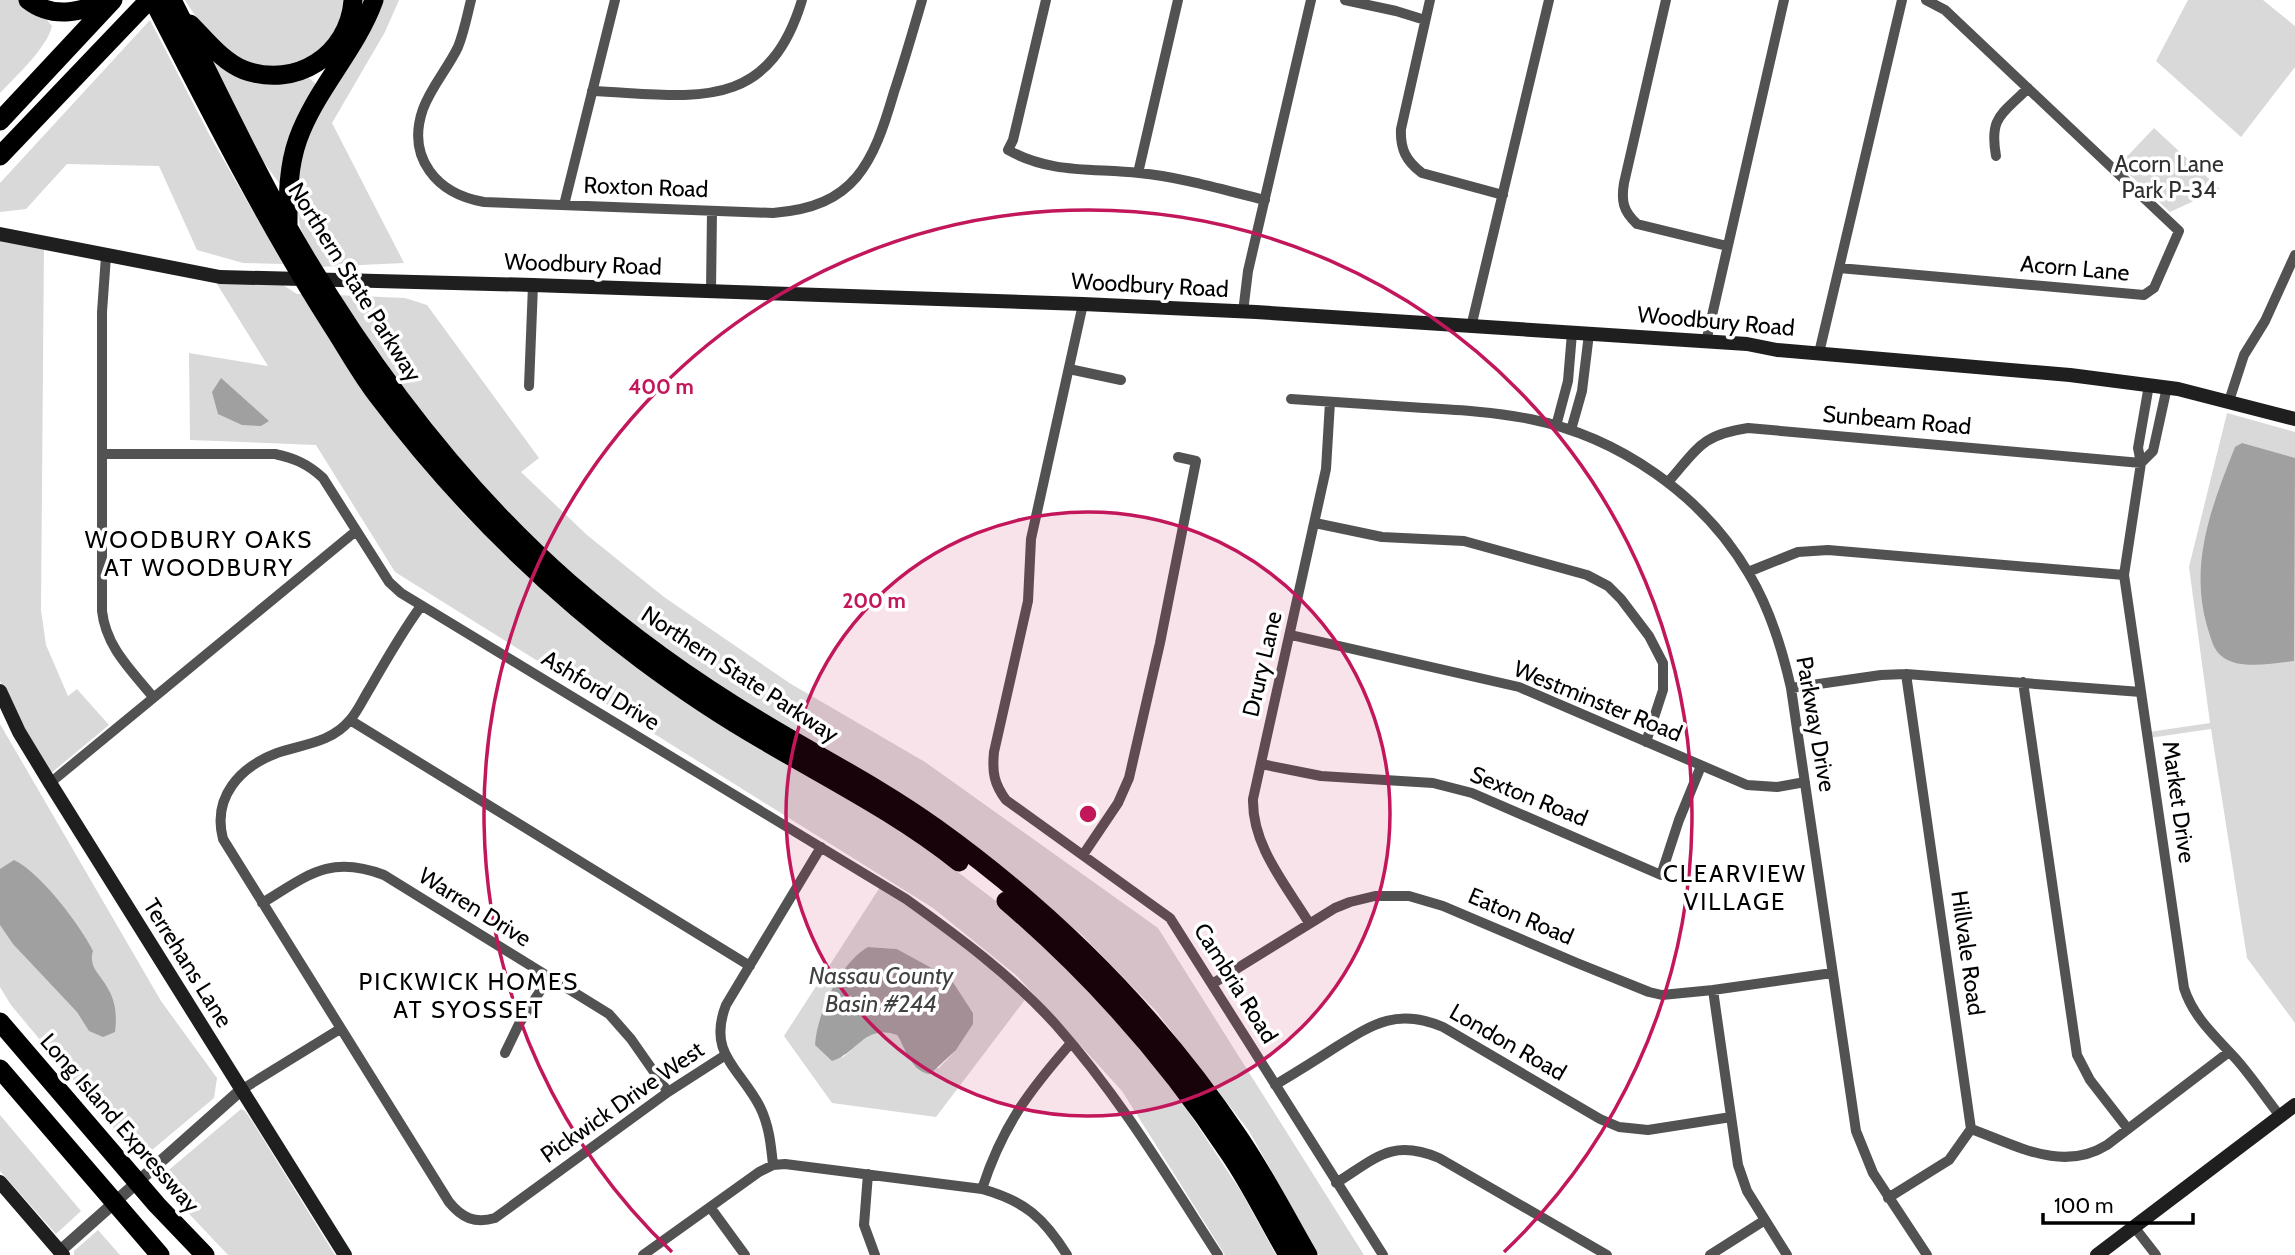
<svg xmlns="http://www.w3.org/2000/svg" width="2295" height="1255" viewBox="0 0 2295 1255" font-family="Cabin,sans-serif">
	<style>
		.green { fill: #d9d9d9; fill-rule: evenodd }
		.water { fill: #a0a0a0 }
		.lines { fill: none; stroke-linecap: round; stroke-linejoin: round }
		.minor { stroke: #525252; stroke-width: 10 }
		.tertiary { stroke: #525252; stroke-width: 12 }
		.secondary { stroke: #1f1f1f; stroke-width: 14 }
		.motorway { stroke: #000; stroke-width: 19 }
		.ring { fill: none; stroke: #c2185b; stroke-width: 3.5 }
		.labels { text-anchor: middle; stroke-width: 7; stroke-linejoin: round; paint-order: stroke }
		.park-label { font-size: 23px; fill: #303030; stroke: #fff }
		.street-label { font-size: 23px; fill: #000; stroke: #fff }
		.neighbourhood-label { font-size: 24px; letter-spacing: 2px; fill: #000; stroke: #fff }
		.water-label { font-size: 24px; font-style: italic; fill: #414141; stroke: #fff }
		.centre { fill: #c2185b; stroke: #fff; stroke-width: 3.5 }
		.ring-label { font-size: 21px; text-anchor: middle; font-weight: bold; fill: #c2185b; stroke: #fff; stroke-width: 7; stroke-linejoin: round; paint-order: stroke }
	</style>
	<rect width="100%" height="100%" fill="#fff"/>
	<path class="green" d="M0,0H19L47,20L52,26C47,48 16,76 0,93Z
		M185,0H343C341,23 332,41 312,55C261,90 211,44 185,0Z
		M377,0H399L385,32L332,123L404,263L318,267L300,227L295,193L300,153Z
		M2188,0H2263L2295,26V67L2241,137L2156,61Z
		M150,20L210,136L283,264L243,263L197,250L159,166L67,164L26,209L0,212V183Z
		M199,38L224,65L307,76L319,87L282,187L259,156Z
		M2154,128L2220,189L2170,212L2119,165Z
		M0,234L44,243L41,610L46,645L68,696L77,689L109,725L50,774L23,731L0,681Z
		M212,276L274,279L297,294H302L399,434L462,512L569,614L666,689L875,813L938,857L1009,911L1076,975L1172,1087L1242,1193L1276,1255H1225L1122,1091L1017,976L933,908L395,572L316,445L190,440L189,353L268,366Z
		M336,295L405,298L427,305L539,458L521,472L587,535L664,597L791,684L925,762L1158,928L1364,1255H1319L1249,1131L1155,1010L1081,934L999,867L748,708L631,627L542,548L467,472L388,376Z
		M2227,413L2295,432V1023L2247,958L2211,729L2149,738V732L2210,723L2189,567Z
		M0,724L161,1001L217,1078L214,1098L140,1160L11,1005L0,987Z
		M882,884L1027,997L936,1117L832,1103L784,1036ZM868,947L897,949L939,972L951,979L973,1013C966,1039 957,1050 939,1068L914,1066L897,1035C870,1026 862,1042 842,1058Z
		M241,1109L245,1111L252,1121L335,1255H228L157,1180Z
		M0,1115L81,1211L56,1234L0,1171Z
		M98,1230L120,1255H74V1251Z"/>
	<path class="water" d="M221,378L269,421L261,426L242,425L218,414L212,392Z
		M2242,443L2295,458L2294,661C2273,663 2243,670 2224,658C2213,651 2211,638 2207,626C2189,563 2212,505 2235,447Z
		M14,860C40,872 80,925 93,951C88,967 100,974 107,987C116,1001 117,1017 115,1032L103,1037L89,1031L77,1012L13,944L0,925V869Z
		M868,947L897,949L939,972L951,979L973,1013V1024L956,1050L930,1074C911,1072 906,1049 897,1035C864,1024 859,1052 832,1061L815,1045C817,1013 840,963 868,947Z"/>
	<g class="lines">
		<path class="minor" d="M471,0C467,16 464,32 458,47C448,68 431,87 423,109C406,158 437,194 484,202L773,213C855,207 873,164 894,92C904,62 913,31 922,0
			M1046,0L1013,140L1008,150C1051,174 1093,168 1139,173C1181,177 1224,190 1265,200
			M1345,0L1396,11L1425,20
			M1430,0L1401,129C1400,149 1406,161 1422,173L1503,195
			M1666,0L1624,183C1621,201 1623,211 1637,224L1727,246
			M592,91C691,95 767,116 802,0
			M1996,156C1989,116 2002,115 2028,88
			M1138,173L1178,0
			M564,205L615,0
			M106,256L102,312V611C106,647 131,670 153,697
			M1839,268L2144,295L2154,288L2179,231L1945,10L1926,0
			M711,291L712,211
			M1083,304L1031,539L1028,601L994,752C992,772 994,784 1006,800L1170,918L1383,1255
			M1243,312L1248,271L1311,0
			M1471,327L1549,0
			M1706,342L1784,0
			M1819,353L1902,0
			M1069,369L1121,380
			M2149,385L2138,448L2141,463L2124,575L2184,988C2193,1017 2216,1037 2236,1059C2252,1077 2265,1097 2280,1116
			M529,386L533,285
			M1291,399C1336,402 1380,405 1424,408C1459,410 1495,412 1530,419C1619,437 1703,495 1749,574C1770,609 1782,648 1791,688L1856,1131L1873,1173L1927,1255
			M2229,401L2244,355L2265,321L2295,255
			M1556,426L1568,381L1572,333
			M1571,430L1582,391L1589,334
			M102,454H275C294,458 308,464 323,478L389,582L401,593L906,899C959,937 1012,976 1056,1025C1119,1096 1167,1176 1218,1255
			M1669,481C1698,448 1701,435 1748,428L2141,463L2153,451L2167,387
			M1315,523L1382,537L1464,541L1587,575L1608,586L1621,599L1649,636L1663,663V690L1646,742
			M1748,572L1798,552L1828,550L2124,575
			M421,606C402,632 386,660 370,688C363,699 358,711 350,720C331,743 303,744 277,753C240,767 212,797 223,839L449,1202C462,1218 475,1224 495,1218L668,1092L724,1056
			M1291,635L1519,687L1747,785L1777,787L1805,782
			M2023,682L2077,1055L2090,1080L2128,1129
			M1791,688L1881,675L1906,674L2141,692
			M350,720L750,966
			M1261,764L1321,776L1433,783L1472,793L1661,875L1679,820L1701,766
			M50,783L356,531
			M1083,855L1118,803L1129,778L1160,643L1196,461L1178,457
			M262,903C307,876 329,854 384,875L609,1014L631,1039L668,1092
			M1309,923C1286,885 1252,846 1253,799L1326,469L1330,402
			M1212,984L1335,908L1350,902L1375,896H1409L1443,906L1577,963L1649,992L1662,995L1713,990L1832,973
			M1713,990L1738,1165L1747,1191L1787,1255
			M505,1053L519,1024L549,977
			M1275,1085C1295,1073 1316,1060 1336,1047C1374,1023 1398,1008 1443,1027L1600,1119L1619,1127L1648,1130L1731,1117
			M241,1090L340,1029
			M1971,1129C2016,1145 2062,1173 2107,1145L2229,1052
			M773,1165C771,1145 769,1125 760,1107C740,1068 707,1054 726,1005L821,847
			M868,1174L864,1225L875,1255
			M1336,1183C1375,1159 1391,1138 1439,1158L1607,1255
			M982,1189C1002,1127 1028,1092 1071,1043
			M1888,1198L1949,1160L1971,1129L1906,674
			M710,1207L745,1255
			M2135,1228L2156,1255
			M643,1255L759,1172L773,1165L785,1164L982,1189C1025,1201 1044,1218 1067,1255
			M1710,1255L1765,1220"/>
		<path class="tertiary" d="M60,1251L241,1090"/>
		<path class="secondary" d="M0,234L220,277L533,285L1083,304L1256,312L1747,344L1777,350L2070,375L2178,389L2295,419
			M0,691L19,732L50,783L345,1255
			M0,1182L63,1255
			M2097,1255L2295,1105"/>
		<path class="motorway" d="M28,0C55,21 82,10 111,1
			M153,0C209,109 265,220 331,324C346,347 360,373 377,395C453,496 541,584 642,660C681,689 721,716 763,740C829,779 899,814 959,862
			M172,0C210,75 245,151 286,224C362,357 453,481 569,583C628,634 691,680 758,720C817,756 879,787 936,828C1053,912 1157,1016 1238,1136C1264,1174 1285,1215 1308,1255
			M190,24C206,40 223,62 244,70C296,89 349,55 353,0
			M0,121L113,0
			M0,156L149,0
			M288,225C288,196 288,167 298,139C316,89 356,50 374,0
			M1006,901C1092,975 1167,1059 1229,1153C1251,1185 1268,1221 1288,1255
			M0,1022L157,1205L205,1255
			M0,1069L160,1255"/>
	</g>
	<circle cx="1088" cy="814" r="302" fill="#c2185b" fill-opacity=".12"/>
	<g class="ring">
		<circle cx="1088" cy="814" r="302"/>
		<path d="M672 1252A604 604 0 1 1 1504 1252"/>
	</g>
	<g class="labels">
		<g class="park-label">
			<text x="2169" y="172">Acorn Lane<tspan x="2169" dy="26">Park P-34</tspan></text>
		</g>
		<g class="street-label">
			<text transform="translate(646 187) rotate(2)" y="8">Roxton Road</text>
			<text transform="translate(583 264) rotate(2)" y="8">Woodbury Road</text>
			<text transform="translate(2075 268) rotate(5)" y="8">Acorn Lane</text>
			<text transform="translate(355 282) rotate(58)" y="8">Northern State Parkway</text>
			<text transform="translate(1150 285) rotate(3)" y="8">Woodbury Road</text>
			<text transform="translate(1716 321) rotate(5)" y="8">Woodbury Road</text>
			<text transform="translate(1897 420) rotate(5)" y="8">Sunbeam Road</text>
			<text transform="translate(1262 664) rotate(-77)" y="8">Drury Lane</text>
			<text transform="translate(740 674) rotate(33)" y="8">Northern State Parkway</text>
			<text transform="translate(601 690) rotate(31)" y="8">Ashford Drive</text>
			<text transform="translate(1598 701) rotate(22)" y="8">Westminster Road</text>
			<text transform="translate(1816 724) rotate(80)" y="8">Parkway Drive</text>
			<text transform="translate(1529 796) rotate(22)" y="8">Sexton Road</text>
			<text transform="translate(2179 802) rotate(82)" y="8">Market Drive</text>
			<text transform="translate(475 907) rotate(32)" y="8">Warren Drive</text>
			<text transform="translate(1521 916) rotate(23)" y="8">Eaton Road</text>
			<text transform="translate(1968 953) rotate(82)" y="8">Hillvale Road</text>
			<text transform="translate(188 963) rotate(58)" y="8">Terrehans Lane</text>
			<text transform="translate(1236 983) rotate(58)" y="8">Cambria Road</text>
			<text transform="translate(1508 1042) rotate(30)" y="8">London Road</text>
			<text transform="translate(622 1102) rotate(-35)" y="8">Pickwick Drive West</text>
			<text transform="translate(120 1123) rotate(49)" y="8">Long Island Expressway</text>
		</g>
		<g class="neighbourhood-label">
			<text x="199" y="548">WOODBURY OAKS<tspan x="199" dy="28">AT WOODBURY</tspan></text>
			<text x="1735" y="882">CLEARVIEW<tspan x="1735" dy="28">VILLAGE</tspan></text>
			<text x="469" y="990">PICKWICK HOMES<tspan x="469" dy="28">AT SYOSSET</tspan></text>
		</g>
		<g class="water-label">
			<text x="881" y="984">Nassau County<tspan x="881" dy="28">Basin #244</tspan></text>
		</g>
	</g>
	<circle cx="1088" cy="814" r="10" class="centre"/>
	<g class="ring-label">
		<text x="661" y="394">400 m</text>
		<text x="874" y="608">200 m</text>
	</g>
	<path d="M2043 1213v10h150v-10" fill="none" stroke="#000000" stroke-width="3.5"/>
	<text x="2054" y="1213" font-size="21" fill="#000000" stroke="#ffffff" stroke-width="5" paint-order="stroke">100 m</text>
</svg>
